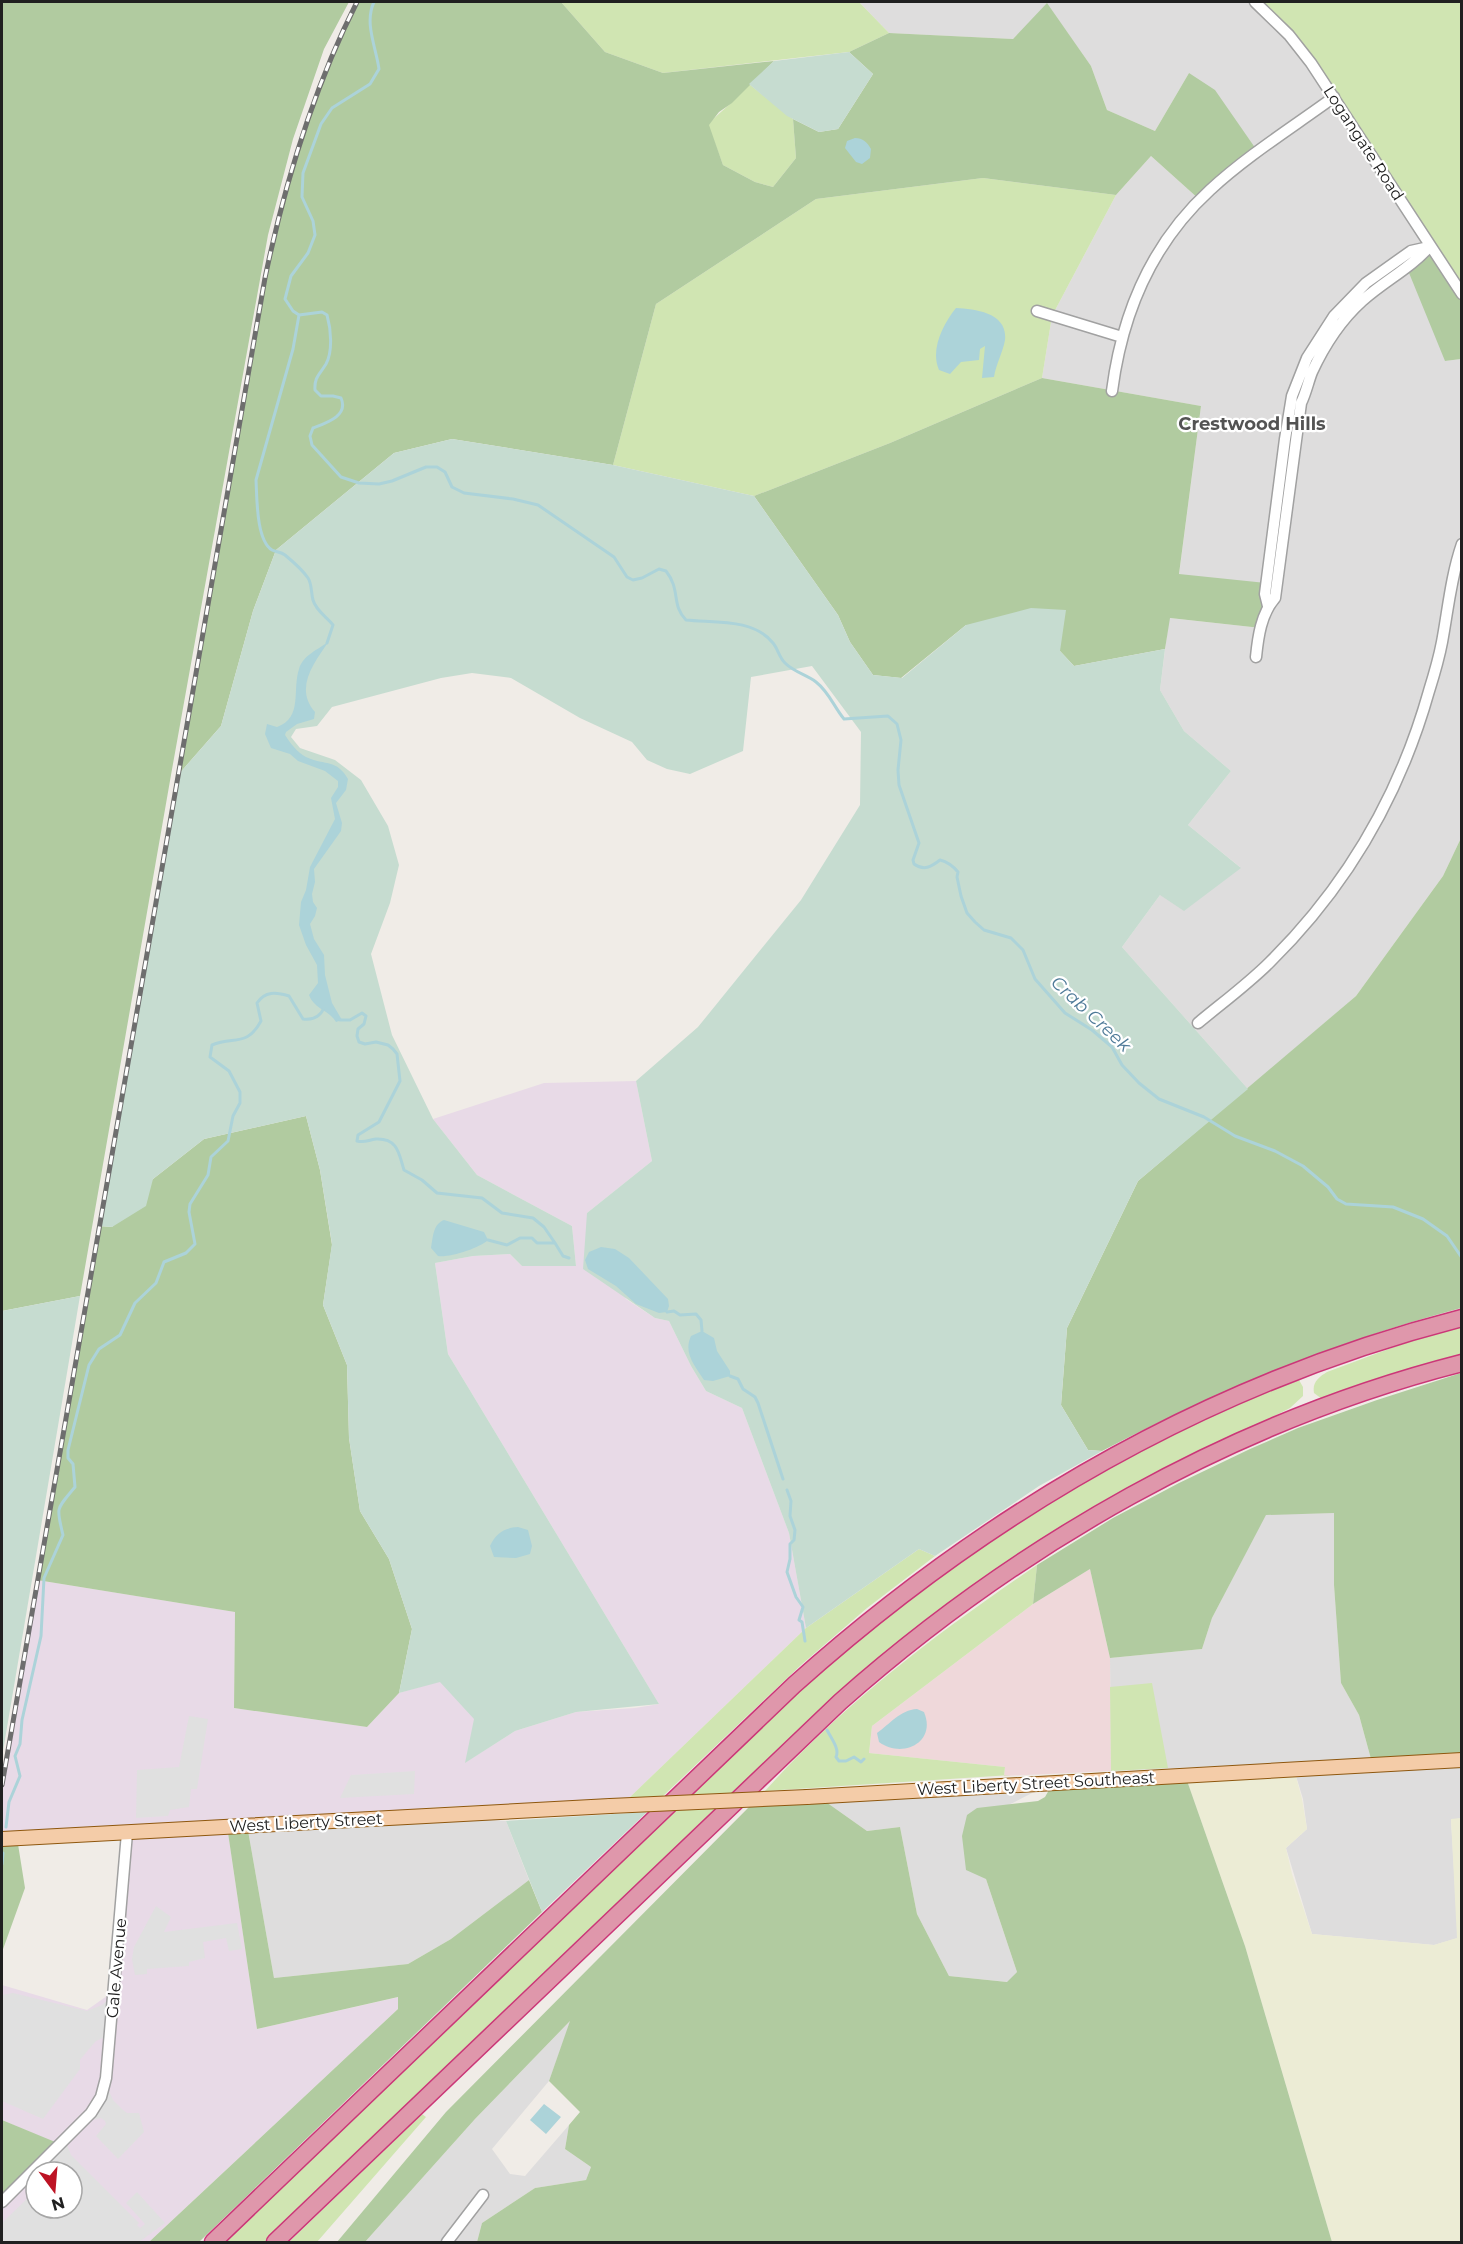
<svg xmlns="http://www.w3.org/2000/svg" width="1463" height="2244" viewBox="0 0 1463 2244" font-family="Montserrat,sans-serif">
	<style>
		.residential { fill: #dedddd }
		.commercial { fill: #efd8da }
		.industrial { fill: #e8dae7; fill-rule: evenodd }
		.farmland { fill: #ececd5 }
		.grass { fill: #d0e5b2 }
		.forest { fill: #b1cba0 }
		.wetland { fill: #c6dcd0 }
		.parking { fill: #e0e0e0 }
		.water { fill: #acd3d9 }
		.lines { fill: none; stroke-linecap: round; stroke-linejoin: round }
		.stream { stroke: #acd3d9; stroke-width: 3 }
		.minor-casing { stroke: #a1a1a1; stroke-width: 13 }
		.major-casing { stroke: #8e570e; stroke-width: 16 }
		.highway-casing { stroke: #cb3778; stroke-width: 19 }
		.minor { stroke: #fff; stroke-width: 10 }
		.major { stroke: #f4cca8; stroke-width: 14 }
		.highway { stroke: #df97ab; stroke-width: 16 }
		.rail-casing { stroke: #6e6e6e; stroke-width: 5 }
		.rail { stroke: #fff; stroke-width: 3; stroke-dasharray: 9; stroke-linecap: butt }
		.major-bridge-casing { stroke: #8e570e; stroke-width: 16; stroke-linecap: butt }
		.major-bridge { stroke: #f4cca8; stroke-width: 14 }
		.labels { text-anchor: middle; stroke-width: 4.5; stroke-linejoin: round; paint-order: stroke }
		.street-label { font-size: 16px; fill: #202020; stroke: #fff }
		.neighbourhood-label { font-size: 18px; font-weight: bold; fill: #535353; stroke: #fff }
		.water-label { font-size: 18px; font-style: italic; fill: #4e7a98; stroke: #fff }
	</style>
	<rect width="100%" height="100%" fill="#f0ece7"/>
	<path class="residential" d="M859,2H1255L1289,35L1430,246L1445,361L1461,359V838L1443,876L1356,996L1248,1089L1122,947L1160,895L1240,867L1188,825L1231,771L1184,731L1160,690L1169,618L1261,628L1179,575L1201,406L1042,378L1052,316L1116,195L1151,156L1200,200L1189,73L1155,131L1107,110L1091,66L1047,4L1013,39L889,33Z
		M1334,1513V1585L1341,1683L1359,1715L1371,1759L1111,1771L1110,1658L1202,1649L1212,1618L1266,1514Z
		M1461,1767V1818L1451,1820L1458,1938L1434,1945L1312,1934L1286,1848L1307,1829L1303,1799L1296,1776Z
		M1032,1793L974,1823L986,1879L1017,1972L1008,1982L949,1976L917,1914L900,1827L867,1831L826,1802Z
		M414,1816L506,1821L529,1880L451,1939L408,1964L274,1978L247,1825Z
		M571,2020L549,2081L492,2149L510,2174L525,2176L569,2125L565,2149L591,2167L586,2180L535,2188L482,2223L477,2242H365L475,2119Z"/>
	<path class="commercial" d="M1090,1569L1110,1658L1111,1771L1004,1776L1005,1767L869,1753L872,1726L1033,1604Z"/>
	<path class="industrial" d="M636,1081L652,1161L587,1213L626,1299L655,1318L669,1321L691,1366L706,1391L742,1408L789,1533L806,1628L629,1798L422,1808L414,1816L227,1826L257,2029L399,1997L398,2009L149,2242H2V2201L60,2145L2,2120V1985L87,2010L114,1991L127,1833L2,1839V1785L37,1580L235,1612L234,1708L367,1727L399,1693L440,1681L475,1719L466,1762L515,1731L576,1712L635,1708L659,1704L448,1354L435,1263L473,1256L510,1254L522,1266H576L572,1226L477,1175L433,1119L544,1083ZM36,2172H72V2208H36Z"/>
	<path class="farmland" d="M1294,1769L1302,1799L1307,1829L1286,1848L1292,1874L1312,1934L1434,1945L1457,1938L1451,1819L1461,1818V2242H1332L1245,1946L1185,1775Z"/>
	<path class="grass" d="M561,2H859L889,33L849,52L663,73L605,52Z
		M1255,2H1461V293L1311,63Z
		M749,84L793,119L796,158L773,187L755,182L723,165L708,125C721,110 737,100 749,84Z
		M983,178L1116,195L1052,316L1042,378L890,443L754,496L613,465L656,304L816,199Z
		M1461,1325V1355L1394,1375L1329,1398L1322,1399L1314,1393C1312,1382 1319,1377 1327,1372L1421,1337Z
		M1299,1380L1303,1387V1396L1290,1408L1214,1447L893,1648L817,1712L733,1793L688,1795L761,1725L899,1603L1050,1500L1205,1416Z
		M919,1549L935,1556L867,1608L801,1665L663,1796L629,1798L806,1628Z
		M1037,1565L1033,1604L872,1726L869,1753L1005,1767L1004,1776L1011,1775L765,1791C846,1701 939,1632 1037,1565Z
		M1152,1683L1168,1768L1111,1771L1110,1687Z
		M718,1808L268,2242H221L669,1811Z
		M422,2114L426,2117L317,2242H289Z"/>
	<path class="forest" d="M2,2H349L324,49L293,139L268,235L171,775L80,1296L2,1311Z
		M357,2H561L605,52L663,73L774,61L732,103L719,112L709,125L723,165L755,182L773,187L796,158L793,119L819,132L838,129L873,74L849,52L889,33L1013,39L1047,3L1091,66L1107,110L1155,131L1189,73L1215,90L1258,152L1200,200L1151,156L1116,195L983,178L816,199L656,304L613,465L452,439L394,453L276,550L253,611L221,726L178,775L274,234L299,141L333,50Z
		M1430,246L1461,294V359L1445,361L1407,268Z
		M1042,378L1201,406L1179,574L1266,583L1261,628L1170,618L1165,649L1074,666L1060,651L966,625L901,678L873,675L850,642L838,615L754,496L890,443Z
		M1461,838V1308C1337,1341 1216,1391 1102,1451L1088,1450L1061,1405L1067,1328L1138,1181L1356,996L1443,876Z
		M306,1116L320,1170L332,1245L323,1305L347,1365L349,1438L360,1511L389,1559L412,1629L399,1693L367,1727L234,1708L235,1612L37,1580L99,1226L112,1227L153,1179L204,1139Z
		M1461,1373V1755L1371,1759L1359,1715L1341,1683L1334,1585V1513L1266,1515L1212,1618L1202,1649L1110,1658L1090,1569L1033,1604L1037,1565L1113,1518L1179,1483L1250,1449L1298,1428L1377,1400Z
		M1185,1775L1245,1946L1332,2242H477L482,2223L535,2188L586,2180L591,2167L565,2149L569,2125L580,2112L549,2081L570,2021L475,2119L365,2242H337L446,2112L750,1806L826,1802L867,1831L900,1827L917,1914L949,1976L1007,1982L1017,1972L986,1879L966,1870L962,1836L967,1815L977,1808L1038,1801L1045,1797L1049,1790Z
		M247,1825L274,1978L408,1964L451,1939L529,1880L542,1912L199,2242H149L398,2009V1997L257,2029L227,1826Z
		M17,1838L25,1888L2,1952V1839Z
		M2,2120L60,2144L2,2202Z"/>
	<path class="wetland" d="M849,52L873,74L838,129L819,132L787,116L749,84L774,61Z
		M452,439L613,465L754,496L838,615L850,642L873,675L902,678L966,625L1031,608L1066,610L1060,651L1074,666L1165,649L1160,690L1184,731L1231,771L1188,825L1241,868L1184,911L1160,895L1122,947L1248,1089L1138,1181L1067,1328L1061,1405L1088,1450L1102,1451L1039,1486L935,1556L919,1549L806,1628L789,1533L742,1408L706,1391L691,1366L669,1321L655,1318L583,1269L587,1213L652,1161L636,1081L698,1027L801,900L860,805L861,732L812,666L751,677L743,751L690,774L667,769L647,760L632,742L580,718L511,678L472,673L441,678L332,707L317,726L296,729L291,737L300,748L335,760L361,780L388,826L399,865L390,903L371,954L392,1035L433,1119L477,1175L572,1226L576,1266H522L510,1254L473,1256L435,1263L448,1354L659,1704L576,1712L515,1731L465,1763L474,1719L440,1682L399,1693L412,1629L389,1559L360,1511L349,1438L347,1365L323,1305L332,1244L320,1170L306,1116L204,1139L153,1179L146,1206L112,1227L99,1226L178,775L221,726L253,611L276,550L394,453Z
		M80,1296L2,1757V1311Z
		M647,1812L542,1912L506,1821Z"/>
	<path class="parking" d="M189,1716L208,1719L197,1789H191L189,1807L170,1810L168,1816L136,1818L137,1770L179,1767Z
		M415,1771L414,1794L340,1798L351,1775Z
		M156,1906L171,1917L164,1932L237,1923L242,1949L229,1951L226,1938L203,1942L205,1958L189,1962V1966L147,1969V1974L135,1975L132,1959L134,1947Z
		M13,1993L87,2011L102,2005L114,1994L110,2035L96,2041L89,2049L80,2060V2069L43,2119L2,2101V1995Z
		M105,2082L113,2100L122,2109L127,2113H139L144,2132L118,2159L96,2136L106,2124L105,2121L101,2118L83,2122Z
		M65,2140L71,2155L139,2223L137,2225L140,2228L145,2224L126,2203L137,2192L165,2223L139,2242H2V2223L36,2190V2208H72V2172H52L48,2156Z"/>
	<path class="water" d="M855,138C863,138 867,142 871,149L870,158L862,164L856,162L845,148L847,141Z
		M956,308C976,309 1008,313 1005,340C1003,352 996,364 994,377L982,378L985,346L980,349L979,360L961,362L950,374L939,370C930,350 943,324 956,308Z
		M329,641C314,663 294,688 315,712L314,719L297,724L286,732L285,735C290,743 298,753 306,757C324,766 336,758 348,779L346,790L336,803L342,823L341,831L314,869L315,882L312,894L313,902L317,908L315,916L310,924L314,939L324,955L325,975L332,1003L342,1020L336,1022C329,1010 314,1009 309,995L318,983L317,965L306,945L299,925L301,902L306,890L310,867L335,819L331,798L338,787V781L325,771L298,761L290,754L271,748L265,734L267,724L277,727C303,718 292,690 299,669C303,655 318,650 329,641Z
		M444,1220L484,1232L488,1240C480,1248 449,1258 438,1256L431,1248C433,1237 433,1224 444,1220Z
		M601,1247L615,1249L629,1258L668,1299L669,1306L667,1312L659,1313L636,1304L616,1286L588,1269L585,1260L589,1252Z
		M702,1331L714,1338L717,1351L730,1371V1376L713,1381L704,1380C695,1366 683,1353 691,1336Z
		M518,1527L528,1530L532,1546L530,1554L516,1558L494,1557L490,1546C496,1533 504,1528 518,1527Z
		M917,1709L924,1712C937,1743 902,1759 879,1742L877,1733C890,1724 900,1710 917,1709Z
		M544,2104L561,2117L546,2134L530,2120Z"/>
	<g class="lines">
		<path class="stream" d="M374,2C364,23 376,47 379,69L370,84L332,108L321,124L303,173L302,197L313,221L315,235L308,253L291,276L285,299L293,311L299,315L322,312L327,315C331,329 333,351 326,364C320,374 314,377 315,390L321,396H333L341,398C349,416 326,423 313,428L310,436L312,445L341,477L359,483L379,484L392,481L426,467H437L445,472L452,487L464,493L513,499L538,505L614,557L627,577L633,580L642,578L659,569L666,571C681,590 671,605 686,620C714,623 753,618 773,643C778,649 779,657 785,663C794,672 807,675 816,682C829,692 834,707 844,719L888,716L897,724L901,740L898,770L899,785L919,843L913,860L914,864C924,871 931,867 940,860C948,862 953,866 958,872L957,877L961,896L967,913L975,922L984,930L1011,938L1023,950L1035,979L1065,1013L1092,1030L1112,1047L1122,1065L1139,1083L1159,1099L1204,1117L1235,1136L1275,1151L1303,1166L1328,1187L1337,1199L1346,1204L1393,1207L1423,1219L1447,1236L1462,1258
			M299,315L293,349L256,480C257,497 256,540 272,550C276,552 281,552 285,555C291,560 304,572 308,578C312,584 311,593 313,600C316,611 327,617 333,625L327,643
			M340,1020H350L362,1013L366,1016L364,1024L358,1029L357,1036L359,1042L365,1044L376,1042L388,1045L393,1049L397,1054L400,1081L379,1122L358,1135L357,1141C365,1143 368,1140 376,1139C398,1138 399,1154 404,1170L422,1180L437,1193L482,1198L502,1213L533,1218L544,1227L555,1243
			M488,1240L507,1245L520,1238H532L537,1243H555L563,1256L569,1258
			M667,1312L674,1311L680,1315L696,1314L701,1320L702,1331
			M730,1376L738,1379L743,1389L755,1397L758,1403L783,1479
			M787,1490L791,1501L790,1516L795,1530L794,1540L790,1544V1559L787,1572L796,1597L803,1607L799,1620L802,1622L805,1641
			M827,1730C831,1738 840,1749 836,1757L839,1761H846L854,1757L861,1762L864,1759
			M6,1827L9,1802L20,1776L15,1756L20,1744L22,1720L41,1636L44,1578L63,1535C56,1506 56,1510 75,1487L73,1464L68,1458V1450L89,1365L99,1349L120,1335L135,1303L156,1283L164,1262L186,1253L195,1244L189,1212L190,1204L208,1175L211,1157L228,1141L233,1116L240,1103V1092L229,1071L210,1057L212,1045C234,1036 247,1047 261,1021L257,1003C265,991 276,992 289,996L303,1019C312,1020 320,1017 324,1008
			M2,1864L3,1853"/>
		<g class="minor-casing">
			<path id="minor" d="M1255,2L1289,35L1311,63L1462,294
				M1037,311L1122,337
				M1112,391C1122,314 1152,243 1210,190C1248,155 1293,127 1334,97
				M1268,606L1265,594L1285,439L1292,396L1307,358L1334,316L1366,283L1411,251L1429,247
				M1256,657C1258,637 1261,614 1275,598L1301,403C1306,393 1308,382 1312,372C1324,346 1341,320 1362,301C1384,281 1411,268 1430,246
				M1198,1023C1222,1003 1248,984 1270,962C1347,886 1400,794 1429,691C1434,675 1439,658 1442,642C1448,610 1451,576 1462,544
				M2,2202L91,2113L101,2097L106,2078L127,1833
				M447,2242L483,2195"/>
		</g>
		<g class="major-casing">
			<path id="major" d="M807,1797L1462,1760
				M2,1839L610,1806"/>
		</g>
		<g class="highway-casing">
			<path id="highway" d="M213,2242L794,1685C987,1512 1209,1383 1462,1318
				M275,2242L840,1702C1017,1545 1231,1422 1462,1363"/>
		</g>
		<use href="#minor" class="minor"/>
		<use href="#major" class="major"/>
		<use href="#highway" class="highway"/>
		<g class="rail-casing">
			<path id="rail" d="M2,1785L265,278C285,182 313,89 357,2"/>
		</g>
		<use href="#rail" class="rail"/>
		<g class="major-bridge-casing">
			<path id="major-bridge" d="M610,1806L807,1797"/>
		</g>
		<use href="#major-bridge" class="major-bridge"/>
	</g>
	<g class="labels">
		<g class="street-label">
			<text transform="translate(1364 143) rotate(57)" y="6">Logangate Road</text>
			<text transform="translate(1036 1783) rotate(-3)" y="6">West Liberty Street Southeast</text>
			<text transform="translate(306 1822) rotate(-3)" y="6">West Liberty Street</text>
			<text transform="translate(116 1968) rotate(-85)" y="6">Gale Avenue</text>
		</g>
		<g class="neighbourhood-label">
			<text x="1252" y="430">Crestwood Hills</text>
		</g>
		<g class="water-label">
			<text transform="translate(1091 1014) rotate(43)" y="6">Crab Creek</text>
		</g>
	</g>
	<rect width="1463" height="2244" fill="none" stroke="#202020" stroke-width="6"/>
	<g transform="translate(54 2190) rotate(164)"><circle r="28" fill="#ffffff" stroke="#a6a6a6" stroke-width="1.5"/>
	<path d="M0-4.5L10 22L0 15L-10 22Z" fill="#bd1324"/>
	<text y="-9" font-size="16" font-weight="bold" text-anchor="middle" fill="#202020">N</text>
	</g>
</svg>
